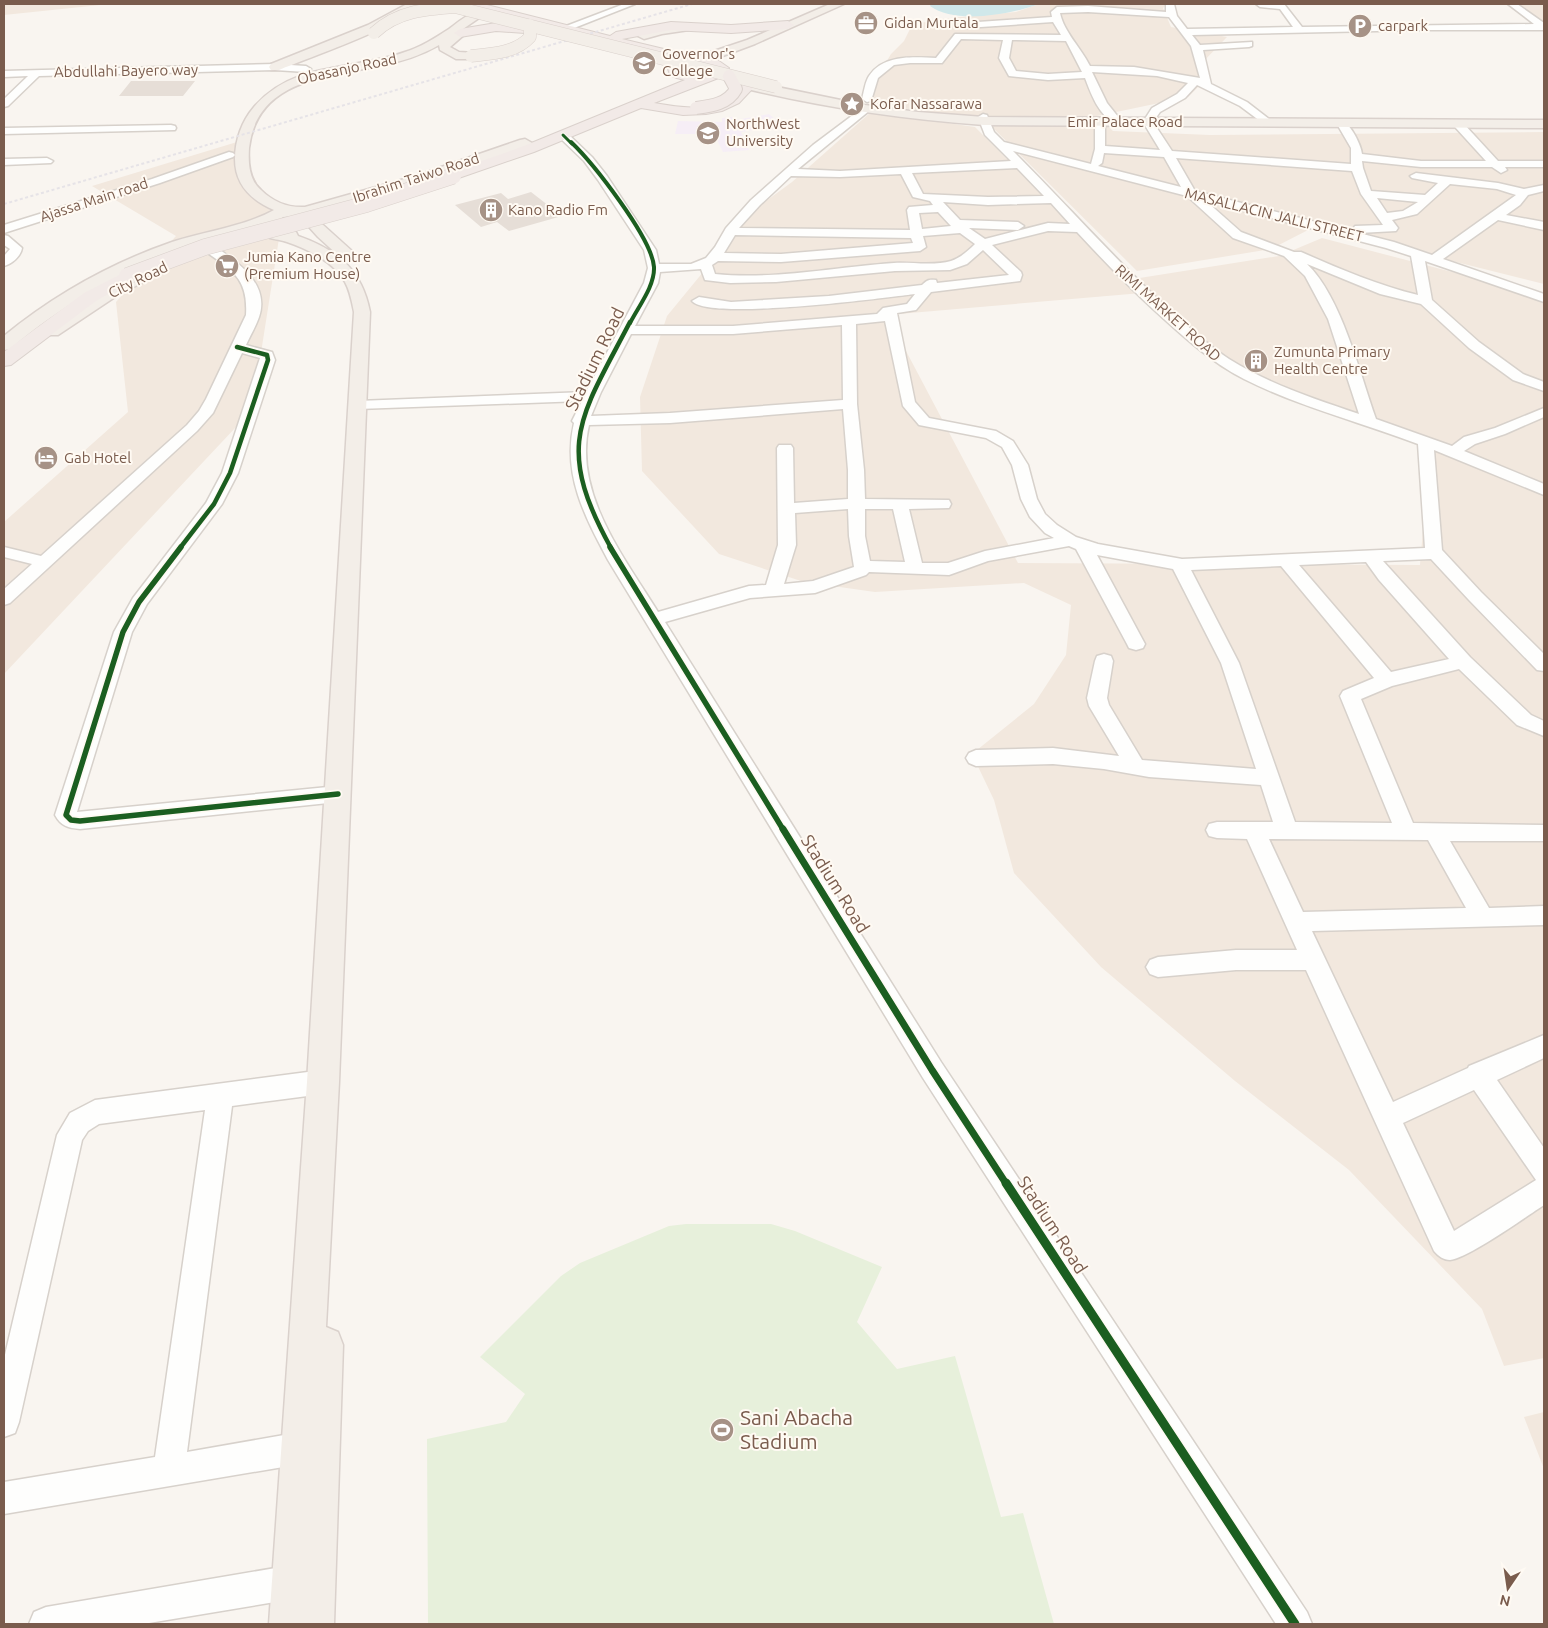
<svg xmlns="http://www.w3.org/2000/svg" width="1548" height="1628" viewBox="0 0 1548 1628" font-family="Ubuntu,sans-serif">
	<style>
		.residential { fill: #f2e8de; fill-rule: evenodd }
		.education { fill: #f6eef6 }
		.green { fill: #e7f0db }
		.water { fill: #d0e8ea }
		.building { fill: #e6ded7 }
		.lines { fill: none; stroke-linecap: round; stroke-linejoin: round }
		.minor-casing { stroke: #d7d1cb; stroke-width: 3 }
		.major-casing { stroke: #dad1cc; stroke-width: 3 }
		.highway-casing { stroke: #dad1cc; stroke-width: 2 }
		.minor { fill: #fefefd; fill-rule: evenodd }
		.major { fill: #f3eee8; fill-rule: evenodd }
		.highway { fill: #f2eae7; fill-rule: evenodd }
		.rail { stroke: #e6e3e7; stroke-width: 2; stroke-dasharray: 3 2.5; stroke-linecap: butt }
		.major-bridge-casing { stroke: #dad1cc; stroke-width: 13; stroke-linecap: butt }
		.highway-bridge-far1-casing { stroke: #dad1cc; stroke-width: 14; stroke-linecap: butt }
		.highway-bridge-casing { stroke: #dad1cc; stroke-width: 17; stroke-linecap: butt }
		.major-bridge { stroke: #f3eee8; stroke-width: 12 }
		.highway-bridge-far1 { stroke: #f2eae7; stroke-width: 12 }
		.highway-bridge { stroke: #f2eae7; stroke-width: 16 }
		.cycleway-far5-casing { stroke: #fffaf3; stroke-width: 4.5 }
		.cycleway-far4-casing { stroke: #fffaf3; stroke-width: 5.5 }
		.cycleway-far3-casing { stroke: #fffaf3; stroke-width: 7 }
		.cycleway-far2-casing { stroke: #fffaf3; stroke-width: 9 }
		.cycleway-far1-casing { stroke: #fffaf3; stroke-width: 10 }
		.cycleway-casing { stroke: #fffaf3; stroke-width: 12 }
		.cycleway-far5 { stroke: #1b5e20; stroke-width: 3 }
		.cycleway-far4 { stroke: #1b5e20; stroke-width: 4 }
		.cycleway-far3 { stroke: #1b5e20; stroke-width: 4.5 }
		.cycleway-far2 { stroke: #1b5e20; stroke-width: 5.5 }
		.cycleway-far1 { stroke: #1b5e20; stroke-width: 7 }
		.cycleway { stroke: #1b5e20; stroke-width: 9 }
		.labels { text-anchor: middle; stroke-width: 4; stroke-linejoin: round; paint-order: stroke }
		.far-poi-label { font-size: 15px; fill: #7a5c4d; stroke: #fffaf3; text-anchor: start }
		.far-street-label { font-size: 15px; fill: #7a5c4d; stroke: #fffaf3 }
		.street-label { font-size: 18px; fill: #7a5c4d; stroke: #fffaf3 }
		.near-poi-label { font-size: 21px; fill: #7a5c4d; stroke: #fffaf3; text-anchor: start }
	</style>
	<rect width="100%" height="100%" fill="#f9f5f0"/>
	<path class="residential" d="M4,4H110L4,15Z
		M1039,4H1167L1163,8L1171,27L1227,37L1201,64L1202,83L1188,97L1097,116L1113,131L1210,135L1544,132V284L1328,230L1310,229L1271,249L1137,271L988,123L863,101L891,54L904,41L912,25L939,19L1016,12Z
		M1505,4H1544V31Z
		M871,112L975,127L1127,280L1279,256L1322,238L1544,296V1358L1504,1366L1482,1309L1349,1170L1235,1081L1101,967L1014,873L994,800L972,754L1034,704L1066,655L1071,605L1024,583L875,592L804,582L719,554L642,471L640,397L667,316L754,210L792,182ZM1142,293L1195,346L1220,367L1257,385L1394,430L1430,446L1420,565L1018,563L887,315Z
		M237,142L280,232L252,410L4,674V522L128,412L116,302L176,236L92,186Z
		M1544,1412V1469L1524,1417Z"/>
	<path class="education" d="M769,114L782,125L741,132L749,150L723,152L714,134H675L678,121L722,122V118L732,117L735,120Z"/>
	<path class="green" d="M686,1224H771L795,1231L882,1267L857,1322L897,1369L955,1356L1001,1517L1023,1513L1054,1624H428L427,1439L506,1422L525,1394L480,1357L561,1276L580,1263L669,1226Z"/>
	<path class="water" d="M931,4H1039C1012,14 955,25 930,6Z"/>
	<path class="building" d="M131,81H195L183,96H119Z
		M531,192L562,216L509,231L497,222L481,227L455,205L501,193L508,199Z"/>
	<g class="lines">
		<g class="minor-casing">
			<path id="minor" d="M624,4H635L569,30H563L561,28Z
				M1166,4H1174L1177,16L1187,29L1293,27L1280,9L1260,7L1256,4H1284L1302,27L1534,24L1508,4H1517L1544,23V30H1425L1192,35L1200,45L1252,42V46L1249,47L1203,50L1211,84L1247,102L1269,119L1268,121H1260L1240,106L1197,85L1185,98L1160,112L1153,122L1172,151L1351,164V148L1337,124L1342,121C1351,124 1361,145 1362,154L1421,161H1486L1455,127L1454,125L1455,123H1463L1498,161H1544V167H1505L1507,170L1501,173L1492,167H1421L1362,161L1363,168L1371,191L1425,195L1438,183L1412,178L1410,176L1416,173L1498,183L1524,189L1544,185V191L1528,195L1520,205L1506,215L1544,222V230L1498,220L1443,259L1544,294V302L1425,261L1432,300L1479,342L1523,374L1544,382V391L1513,380L1469,348L1421,304L1380,294L1307,264C1341,296 1360,374 1376,419L1452,446L1464,437L1495,428L1544,408V417L1505,434L1475,444L1464,451L1544,484V495L1434,450L1442,550L1481,592L1544,654V671L1537,670L1469,600L1431,559L1383,561L1470,657L1531,715L1544,721V736L1517,725L1459,669L1392,686L1361,699L1413,823L1544,825V841H1450L1489,908L1544,906V925L1312,931L1393,1102L1468,1068L1469,1066L1544,1035V1058L1497,1080L1544,1148V1205C1527,1216 1467,1259 1450,1260C1444,1260 1438,1256 1434,1251L1306,970H1236L1158,977L1150,974L1146,967L1150,960L1158,957L1236,950H1297L1247,839L1217,838L1209,836L1206,830L1209,824L1217,822H1273L1261,785L1149,777L1104,769L1053,764L976,766L969,763L966,758L969,753L976,750L1053,748L1119,756L1089,706L1087,698L1095,661L1097,656L1104,654L1111,656L1113,661L1107,698L1109,705L1142,760L1256,769L1221,663L1173,569L1097,555L1145,644L1143,648L1136,650L1129,648L1127,644L1076,549L1069,546L988,561L949,575L869,572L866,575L815,593L750,598L665,622L941,1062L1307,1612L1312,1624H1276L923,1078L608,560C585,517 562,474 574,423L572,421L582,401L358,409L353,408L351,405L353,402L358,401L586,392L644,283L648,268L644,250L598,180L584,161L559,137L558,135L559,133H567L592,157L607,176L656,250L659,264H691L706,258L715,247L726,228L751,200L813,145L865,106L870,109L869,111L798,169L840,171L1011,161L985,135L978,117L983,114L987,115L994,132L1004,142L1091,164L1095,149V122L1100,119L1105,122V146L1160,150L1143,122L1152,108L1177,94L1188,83L1157,76L1092,72L1107,103L1119,118L1114,121C1099,117 1090,91 1085,78L1048,80L1009,76L999,58L1003,40L961,39L942,63H910L894,65L878,78L871,101L867,102L862,99C864,92 865,82 869,76C884,54 914,57 936,58L955,34L1061,35L1053,22L966,28L961,25L963,23L1052,17L1051,12L1057,7L1088,6L1166,12ZM1088,12L1169,17L1191,46L1200,78L1134,67L1090,66C1081,48 1064,32 1060,13ZM1012,40L1066,41L1082,72L1048,74L1016,71L1009,58ZM1013,151L1187,196L1233,238L1284,256L1305,276L1328,319L1359,414C1314,399 1269,384 1229,359C1204,343 1184,322 1162,303C1110,254 1063,201 1013,151ZM1104,153L1164,157L1181,187L1098,166L1102,163ZM1176,158L1352,171L1361,194L1383,225L1355,226L1353,229L1359,233L1396,231L1398,228L1392,220L1417,214L1450,184L1497,189L1516,195L1432,255L1394,242L1195,191ZM1017,168L1044,196L988,197L923,194L912,173ZM901,174L913,197L930,201L933,205L909,207L907,210L910,230L739,228L760,205L791,176L840,177ZM1377,198L1418,202L1403,211L1387,213ZM1206,201L1386,248L1411,256L1418,295C1377,285 1340,269 1301,252H1294L1241,232ZM943,202L988,205L1051,203L1070,224L1048,223L985,239L969,228L1018,230L1024,226L1018,222L960,220ZM938,212L951,226L922,229L919,213ZM1048,231L1077,232C1102,259 1127,285 1154,310C1183,336 1209,361 1244,379C1300,407 1360,422 1418,444L1425,548L1182,559L1098,544L1076,537L1057,525L1045,514L1037,499L1028,465L1013,441L996,431L929,418L915,402L897,313L916,310L931,292L1020,281L1022,275L1021,272L992,245ZM960,233L975,244C968,251 960,258 951,261C935,266 910,262 894,263C835,267 774,280 715,274L712,265L718,261L781,262L920,251L926,247L923,236ZM735,235L911,238L913,243L781,254L724,253ZM983,250L1009,275L937,283L936,280C929,279 927,280 922,285L829,296L731,302L699,297L692,301C709,321 883,298 915,294L907,304L883,308L877,314L733,326H635L658,283L660,272L701,269L705,280L730,283L776,282L895,271L950,270L967,264ZM885,321L903,406L919,425L986,438L1002,447L1012,465L1021,499L1030,517L1045,533L1054,538L985,551L948,563H922L909,509L949,508L951,504L949,500L865,499L864,470L857,404L856,324ZM842,325L843,400L670,413L591,416L601,392L631,334H733ZM843,409L848,470V499L794,503L793,448L791,445H779L777,448L778,545L766,585L749,586L658,612C624,557 573,493 589,425L670,423ZM848,509L849,536L854,567L813,581L784,584L796,545L795,513ZM865,509H893L905,562L870,561L865,536ZM1366,562L1379,580L1449,659L1391,672L1299,565ZM1281,566L1374,678L1343,691L1340,696L1392,823L1295,822L1239,663L1191,570ZM1269,839L1428,840L1466,908L1303,912ZM1474,1090L1536,1180L1454,1231L1403,1123Z
				M275,64L306,66L311,69L306,72L275,70L39,76L8,106L4,107V99L28,76L4,77V71Z
				M171,125L175,126L176,128L175,130L4,134V128Z
				M229,152L233,153L235,155L233,157L160,183L4,233V225L152,179Z
				M47,158L53,161L51,163L4,165V159Z
				M4,235L8,236L22,248C21,256 12,264 4,266V256L10,249L4,245Z
				M213,247L217,248C239,263 270,285 259,317C256,326 250,336 246,345L272,352L275,360L238,473L222,504L147,604L132,632L77,812L338,786L345,788L348,794L345,800L338,802L80,829C68,828 61,826 55,815L114,632L133,598L206,503L222,473L260,358L242,353L213,413L197,431L10,603L4,605V589L32,564L4,557V547L41,556L187,425L199,411L206,399L246,315C248,281 235,272 209,254L207,251Z
				M323,1070L332,1074L336,1082L332,1090L323,1094L232,1106L187,1452L301,1432L312,1437L317,1448L312,1459L301,1464L4,1514V1482L155,1457L205,1110L99,1124L88,1131L82,1140L19,1422L15,1433L4,1437V1359L57,1135L70,1113L95,1100Z
				M293,1565L305,1570L310,1582L305,1594L293,1599L143,1624H29L34,1612L46,1607Z"/>
		</g>
		<g class="major-casing">
			<path id="major" d="M407,4H418C400,27 310,57 279,70H271L269,67L271,64L368,25Z
				M830,4H844L755,44L704,63H696L694,60L696,57L747,40Z
				M475,13L481,16L479,18L463,29L467,32L465,34L450,47L459,52L475,53L477,56L475,59H456L440,50L439,45C420,56 400,62 379,66C326,77 257,80 249,148C248,163 249,180 261,190C273,202 289,208 305,207L415,176L520,140L525,139L532,143L530,146L425,182L377,196L306,215L283,217L270,226L276,231L296,232L298,236C338,250 362,270 370,312L339,1082L326,1327L338,1332L343,1345L334,1624H269L307,1082L354,312C352,302 350,291 345,282C334,262 308,249 287,242C275,238 264,240 256,228C160,252 87,284 10,349L4,350V336C54,295 111,263 172,242C206,231 243,227 274,210C251,200 235,185 235,159C235,140 242,121 254,107C295,60 353,71 405,52C421,47 435,38 449,29C457,23 466,15 475,13Z
				M685,25L689,26L691,28L689,30L662,34L644,39L638,36L640,34L661,28Z
				M743,80L865,105L918,112L984,117L1544,120V128L984,125C901,119 819,107 739,87L737,84Z
				M317,222L322,224L352,251L354,254L352,257H340L318,237L309,227L312,224Z
				M159,264L165,266L167,269L165,272L121,293L58,335H46L43,331L46,327L109,287Z"/>
		</g>
		<g class="highway-casing">
			<path id="highway" d="M469,4H483L610,36L616,32L671,22L731,25L788,21L794,25L788,29L731,33L671,30L622,39L693,56L716,59L729,68L726,74L721,77L654,103C677,107 706,112 727,99C735,94 740,84 749,82L755,86L739,103L722,111L706,114L683,115L641,108L534,152L453,180L448,179L446,176L448,173L524,146L685,80C676,78 669,77 668,68L678,60L470,7ZM693,64L709,65L716,69L699,74L681,71L688,65Z
				M496,23L525,25L531,29L525,33L496,31L460,37L454,33L460,29Z
				M127,271L133,272L135,276L133,280L96,301L11,365L4,366V352L84,293Z"/>
		</g>
		<use href="#minor" class="minor"/>
		<use href="#major" class="major"/>
		<use href="#highway" class="highway"/>
		<path class="rail" d="M4,204L692,4"/>
		<g class="major-bridge-casing">
			<path id="major-bridge" d="M443,4L776,87
				M374,33C397,11 426,9 456,7
				M471,56C491,54 516,53 530,37V25"/>
		</g>
		<g class="highway-bridge-far1-casing">
			<path id="highway-bridge-far1" d="M696,108C711,106 728,104 736,89L729,76"/>
		</g>
		<g class="highway-bridge-casing">
			<path id="highway-bridge" d="M127,276L205,247L367,204L453,176"/>
		</g>
		<use href="#major-bridge" class="major-bridge"/>
		<use href="#highway-bridge-far1" class="highway-bridge-far1"/>
		<use href="#highway-bridge" class="highway-bridge"/>
		<g class="cycleway-far5-casing">
			<path id="cycleway-far5" d="M563,135L572,144"/>
		</g>
		<g class="cycleway-far4-casing">
			<path id="cycleway-far4" d="M571,142C593,163 652,238 654,267C655,286 638,307 630,323"/>
		</g>
		<g class="cycleway-far3-casing">
			<path id="cycleway-far3" d="M180,548L214,504L230,473L268,360L267,355L237,347
				M611,548C554,445 580,418 630,322"/>
		</g>
		<g class="cycleway-far2-casing">
			<path id="cycleway-far2" d="M181,547L139,602L123,632L66,815L71,820L80,821L338,794
				M610,547L784,831"/>
		</g>
		<g class="cycleway-far1-casing">
			<path id="cycleway-far1" d="M783,829L932,1070L1007,1185"/>
		</g>
		<g class="cycleway-casing">
			<path id="cycleway" d="M1006,1183L1295,1624"/>
		</g>
		<use href="#cycleway-far5" class="cycleway-far5"/>
		<use href="#cycleway-far4" class="cycleway-far4"/>
		<use href="#cycleway-far3" class="cycleway-far3"/>
		<use href="#cycleway-far2" class="cycleway-far2"/>
		<use href="#cycleway-far1" class="cycleway-far1"/>
		<use href="#cycleway" class="cycleway"/>
	</g>
	<defs>
		<g id="office-disc" transform="scale(1.25)"><circle r="9.5" fill="#a69286" stroke="#fffaf3"/><path d="M-6-3h4V-5.5h4V-3h4V5H-6ZM-1-4.5V-3h2v-1.5ZM-6 0V1H6V0Z" fill="#fff"/></g>
		<g id="parking-disc" transform="scale(1.25)"><circle r="9.5" fill="#a69286" stroke="#fffaf3"/><path d="M-3.5-5.5H1a3.5 3.5 0 0 1 0 7H-1V5.5H-3.5ZM-1-3.4V-.6H.8a1.4 1.4 0 0 0 0-2.8Z" fill="#fff"/></g>
		<g id="school-disc" transform="scale(1.25)"><circle r="9.5" fill="#a69286" stroke="#fffaf3"/><path d="M0-5L7-2L0 1L-7-2ZM-4 1L0 2.5L4 1V4Q0 6-4 4Z" fill="#fff"/></g>
		<g id="sight-disc" transform="scale(1.25)"><circle r="9.5" fill="#a69286" stroke="#fffaf3"/><path d="M0-6L1.8-2.2L6-1.7L2.9 1.2L3.7 5.4L0 3.3L-3.7 5.4L-2.9 1.2L-6-1.7L-1.8-2.2Z" fill="#fff"/></g>
		<g id="university-disc" transform="scale(1.25)"><circle r="9.5" fill="#a69286" stroke="#fffaf3"/><path d="M0-5L7-2L0 1L-7-2ZM-4 1L0 2.5L4 1V4Q0 6-4 4Z" fill="#fff"/></g>
		<g id="building-disc" transform="scale(1.25)"><circle r="9.5" fill="#a69286" stroke="#fffaf3"/><path d="M-4-6H4V6H1V3H-1V6H-4ZM-2.5-4.3h1.7v1.8h-1.7ZM.8-4.3h1.7v1.8H.8ZM-2.5-1h1.7V.8h-1.7ZM.8-1h1.7V.8H.8Z" fill="#fff"/></g>
		<g id="supermarket-disc" transform="scale(1.25)"><circle r="9.5" fill="#a69286" stroke="#fffaf3"/><path d="M-6-5.5h2.5l.6 2H6L4.5 2H-2.5L-4.4-4H-6ZM-1.5 3.2a1.3 1.3 0 1 0 .1 0ZM3 3.2a1.3 1.3 0 1 0 .1 0Z" fill="#fff"/></g>
		<g id="hotel-disc" transform="scale(1.25)"><circle r="9.5" fill="#a69286" stroke="#fffaf3"/><path d="M-6-4.5h1.5V1H6V5H4.5V3h-9V5H-6ZM-4 0a1.8 1.8 0 1 1 3.6 0ZM.5 0V-2.5h3Q6-2.5 6 0Z" fill="#fff"/></g>
		<g id="stadium-disc" transform="scale(1.25)"><circle r="9.5" fill="#a69286" stroke="#fffaf3"/><path d="M0-5a6.5 5 0 1 0 0 10a6.5 5 0 1 0 0-10ZM-3.5-1.8h7v3.6h-7Z" fill="#fff"/></g>
	</defs>
	<g fill-rule="evenodd">
		<use href="#office-disc" x="866" y="23"/>
		<use href="#parking-disc" x="1360" y="26"/>
		<use href="#school-disc" x="644" y="63"/>
		<use href="#sight-disc" x="852" y="104"/>
		<use href="#university-disc" x="708" y="133"/>
		<use href="#building-disc" x="491" y="210"/>
		<use href="#supermarket-disc" x="227" y="266"/>
		<use href="#building-disc" x="1256" y="361"/>
		<use href="#hotel-disc" x="46" y="458"/>
		<use href="#stadium-disc" x="722" y="1430"/>
	</g>
	<g class="labels">
		<g class="far-poi-label">
			<text x="884" y="28">Gidan Murtala</text>
			<text x="1378" y="31">carpark</text>
			<text x="662" y="59">Governor's<tspan x="662" dy="17">College</tspan></text>
			<text x="870" y="109">Kofar Nassarawa</text>
			<text x="726" y="129">NorthWest<tspan x="726" dy="17">University</tspan></text>
			<text x="508" y="215">Kano Radio Fm</text>
			<text x="244" y="262">Jumia Kano Centre<tspan x="244" dy="17">(Premium House)</tspan></text>
			<text x="1274" y="357">Zumunta Primary<tspan x="1274" dy="17">Health Centre</tspan></text>
			<text x="64" y="463">Gab Hotel</text>
		</g>
		<g class="far-street-label">
			<text transform="translate(347 69) rotate(-12)" y="5">Obasanjo Road</text>
			<text transform="translate(126 71) rotate(-1)" y="5">Abdullahi Bayero way</text>
			<text x="1125" y="127">Emir Palace Road</text>
			<text transform="translate(416 178) rotate(-18)" y="5">Ibrahim Taiwo Road</text>
			<text transform="translate(94 200) rotate(-18)" y="5">Ajassa Main road</text>
			<text transform="translate(1274 215) rotate(14)" y="5">MASALLACIN JALLI STREET</text>
			<text transform="translate(138 280) rotate(-26)" y="5">City Road</text>
			<text transform="translate(1168 313) rotate(42)" y="5">RIMI MARKET ROAD</text>
		</g>
		<g class="street-label">
			<text transform="translate(595 359) rotate(-64)" y="6">Stadium Road</text>
			<text transform="translate(835 884) rotate(58)" y="6">Stadium Road</text>
			<text transform="translate(1052 1225) rotate(57)" y="6">Stadium Road</text>
		</g>
		<g class="near-poi-label">
			<text x="740" y="1425">Sani Abacha<tspan x="740" dy="24">Stadium</tspan></text>
		</g>
	</g>
	<rect width="1548" height="1628" fill="none" stroke="#7a5c4d" stroke-width="10"/>
	<g transform="translate(1508 1588) rotate(193)" stroke="#fffaf3" stroke-width="4" paint-order="stroke">
	<path d="M0-4L9 19L0 12L-9 19Z" fill="#7a5c4d"/>
	<text y="-8" font-size="14" font-weight="bold" text-anchor="middle" fill="#7a5c4d">N</text>
	</g>
</svg>
